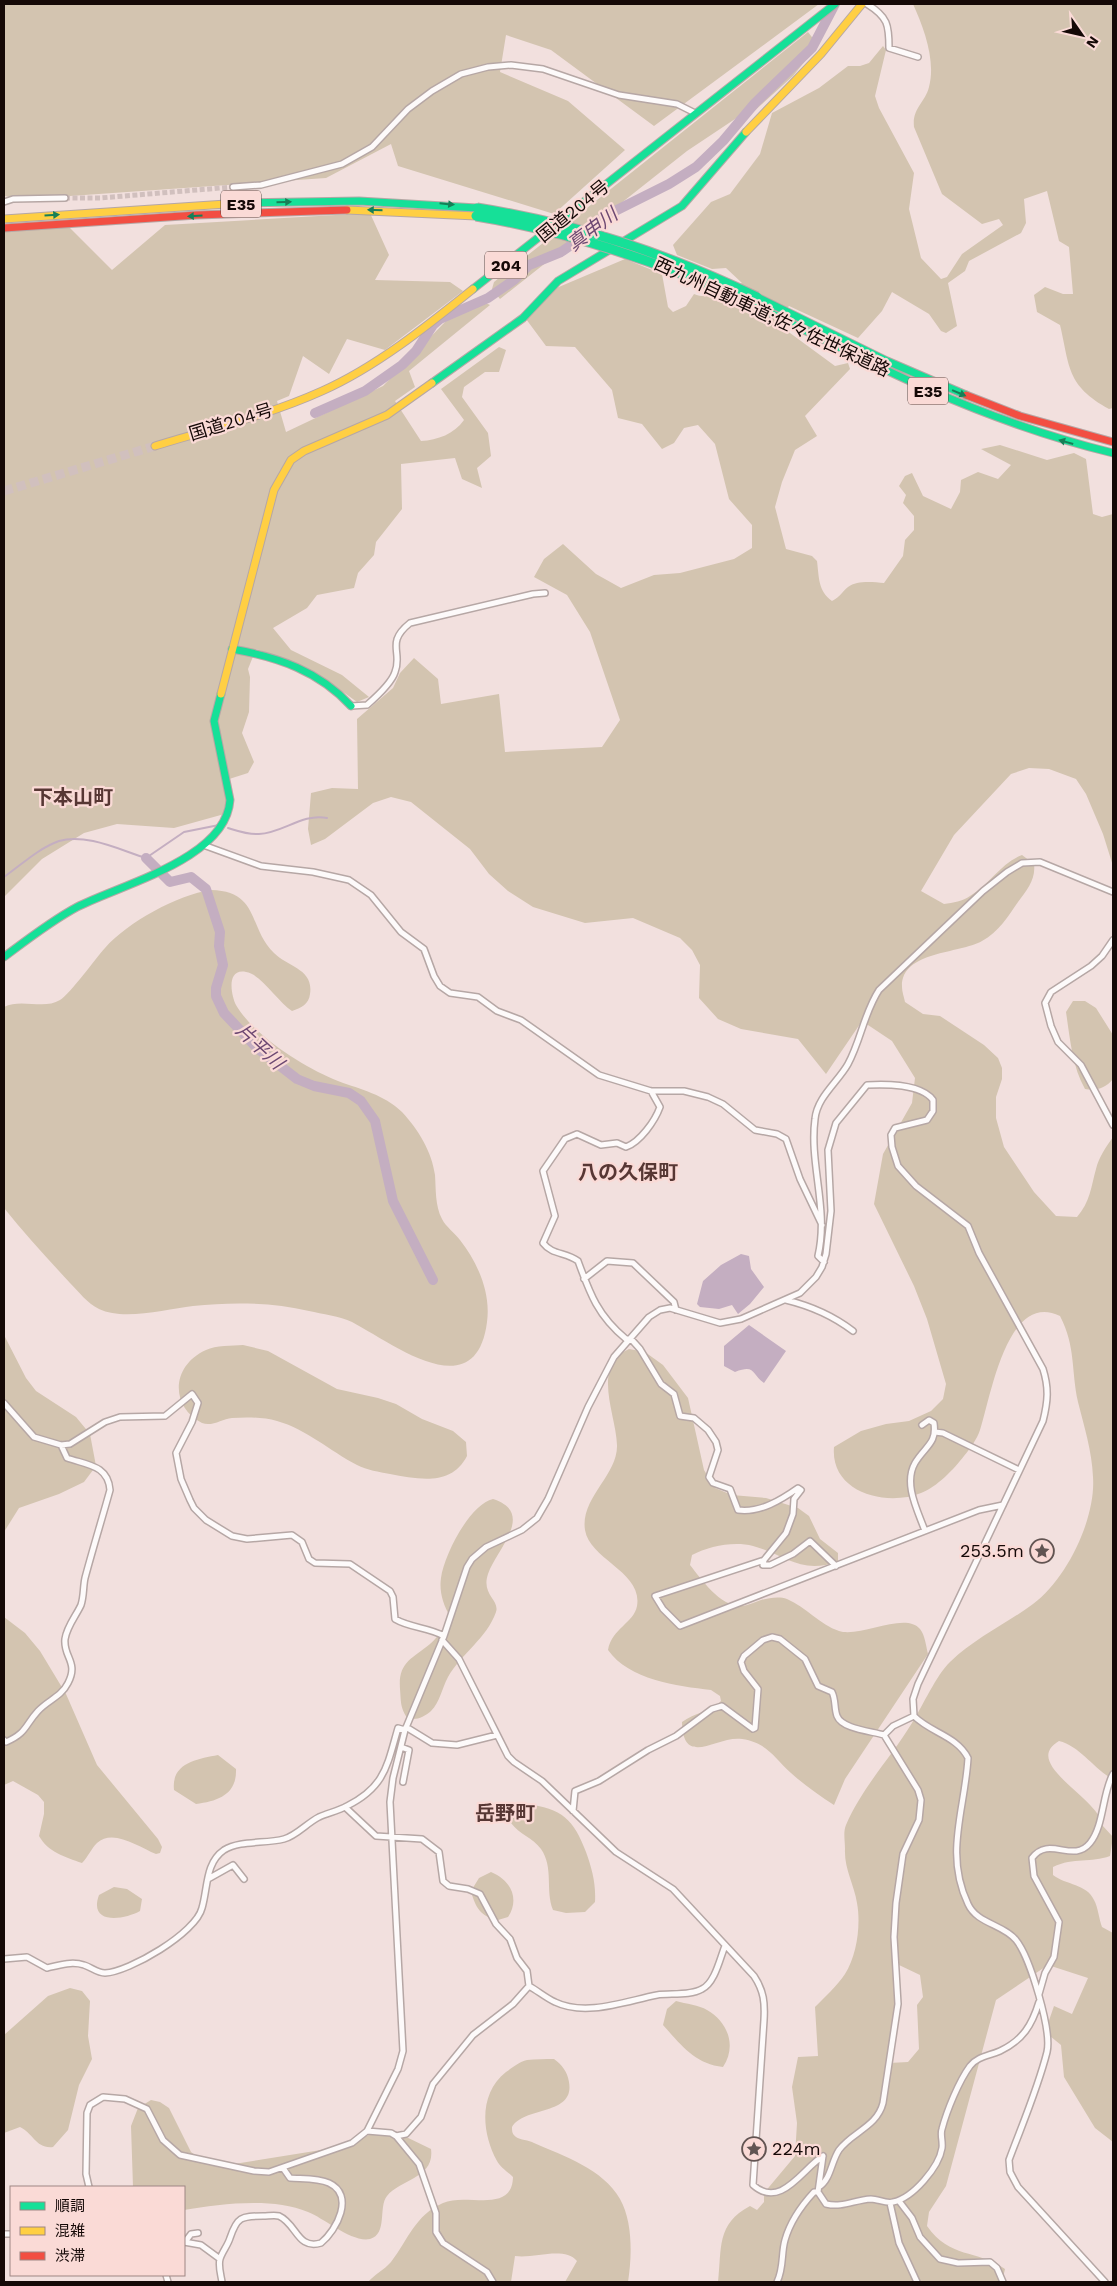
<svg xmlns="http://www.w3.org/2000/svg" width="1117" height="2286" viewBox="0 0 1117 2286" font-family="'Work Sans','Noto Sans JP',sans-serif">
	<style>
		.forest { fill: #d3c4b0; fill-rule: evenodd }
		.water { fill: #c4aec1 }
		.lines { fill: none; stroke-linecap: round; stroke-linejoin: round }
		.stream { stroke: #c4aec1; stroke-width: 2 }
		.river { stroke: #c4aec1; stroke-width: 10 }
		.street-tunnel { stroke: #d1c0be; stroke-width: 5; stroke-dasharray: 5 2.5; stroke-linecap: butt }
		.highway-tunnel { stroke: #d1c0be; stroke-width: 9; stroke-dasharray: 9 4.5; stroke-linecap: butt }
		.street-casing { stroke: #b6a7a5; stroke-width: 8 }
		.fast-casing { stroke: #b6a7a5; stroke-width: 9 }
		.slow-casing { stroke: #b6a7a5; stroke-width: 9 }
		.jam-casing { stroke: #b6a7a5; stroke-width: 9 }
		.street { stroke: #fdfafa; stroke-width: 5 }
		.fast { stroke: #16e098; stroke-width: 7 }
		.slow { stroke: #ffcf43; stroke-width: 7 }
		.jam { stroke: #f24e42; stroke-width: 7 }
		.fast-bridge-casing { stroke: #b6a7a5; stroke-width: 11; stroke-linecap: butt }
		.fast-bridge { stroke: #16e098; stroke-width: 9 }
		.oneway { fill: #167f57 }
		.labels { text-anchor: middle; stroke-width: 4.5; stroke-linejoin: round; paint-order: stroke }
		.shield { fill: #fadad6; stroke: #5a4845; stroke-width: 1 }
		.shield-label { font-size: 16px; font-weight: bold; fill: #150907 }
		.street-label { font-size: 18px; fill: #150907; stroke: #fadad6 }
		.poi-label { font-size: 18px; fill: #150907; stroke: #fadad6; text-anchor: end }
		.water-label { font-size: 19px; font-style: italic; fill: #6d4872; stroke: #fadad6 }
		.quarter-label { font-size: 20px; font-weight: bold; fill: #573734; stroke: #fadad6 }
	</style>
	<rect width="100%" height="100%" fill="#f2e0de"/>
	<path class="forest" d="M4,4H819L654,126L551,50L506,35L500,72L568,101L625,150L554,214L398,166L391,144L326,178L27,199L4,196Z
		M913,4H1113V408L1109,409C1066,385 1070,367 1060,325L1037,312L1034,295L1045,287L1063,294H1073L1069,247L1059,241L1047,191L1024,199L1026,223L1021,233L969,261L965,271L948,283L957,326L946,333L941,331L929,314L892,292L882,311L858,338L789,306L775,322L835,366L848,363L850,369L805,416L817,436L795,450L782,482L775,507L786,549L812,556L817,561C819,577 818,591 832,601C841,596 842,592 848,587C857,580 873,582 884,583L903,556L905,540L914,530V516L903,503L906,495L899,486L905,476L912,473L923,496L951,509L960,492L961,480L978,472L998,479L1011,465L981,449L1000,445L1047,460L1074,453L1086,459L1093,514L1102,517L1113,514V866L1103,834L1086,794L1076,779L1049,769L1029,768L1011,774L954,835L921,891L944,904C953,903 963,901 970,896C990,884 1001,863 1022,855L1034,864C1036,879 1027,890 1018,902C1009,915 998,933 982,941C959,954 901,951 902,987C902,992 904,997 905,1002L923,1014L940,1016L984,1045L998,1058L1002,1068V1079L996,1097V1118L1004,1147L1034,1192L1056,1216L1077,1217C1090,1202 1091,1187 1096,1169C1099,1157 1106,1147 1113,1137V1776L1109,1777C1092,1766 1079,1746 1059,1741C1020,1764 1100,1798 1102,1825L1113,1837L1110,1856C1091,1863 1074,1857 1053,1867V1875C1066,1885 1087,1884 1094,1900C1098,1907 1099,1919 1102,1927L1113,1933V2142L1095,2128L1064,2077L1061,2045L1045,2032L1054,2006L1072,2014L1088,1978L1048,1965L996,2000L946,2186L929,2212L927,2226C950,2259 976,2249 1005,2269L1002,2282H718C722,2248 716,2224 750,2206L757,2210L764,2202V2193L795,2156L797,2123L792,2087L798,2057L818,2056L815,2007C825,1997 837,1986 845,1974C857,1955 861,1925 857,1903C854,1884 844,1869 845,1849C845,1841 843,1832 846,1825C863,1786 890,1759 912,1723C922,1707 937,1674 950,1662C975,1638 1006,1624 1033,1604C1067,1579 1096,1518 1093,1477C1092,1451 1084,1426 1078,1402C1071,1370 1076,1347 1060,1316C1007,1290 991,1397 980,1430C977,1439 970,1449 964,1456C954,1469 937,1487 921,1493C887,1507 830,1493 834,1447L861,1431L886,1424L909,1421L931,1411L943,1399L946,1384L927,1319L914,1286L874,1204L883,1154L912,1103L915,1078L892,1041L862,1021L826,1074L798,1039L741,1029L718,1019L699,998L700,965L692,950L680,938L633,918L585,923L533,907L508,891L489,874L470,849L411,802L391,797L373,803L325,839L311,845L308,829L311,793L332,788L358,789L357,719L393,688L400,673L414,658L438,679L441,704L499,694L505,752L602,747L620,720L590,632L567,595L534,577L544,559L563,544L596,574L621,588L654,575L680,573L734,559L752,548V525L729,499L715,444L698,425L684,428L674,443L662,449L642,424L618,418L612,390L575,347L546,346L526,319L547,292L625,259L662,274L668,307L673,312L686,306L694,294C711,301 727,289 742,283L726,268L712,269L677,255L673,245L711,202L730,194L760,154L772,113L819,88L848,66H860L869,63L883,46L886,50L875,96L879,108L914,173L909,209L921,258L941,279L947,277L962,254L1003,225L999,219L982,224L942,194L914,127C912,108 925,103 929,87C936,61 924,28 913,4ZM899,1965L920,1975L923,1997L917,2005L919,2049L908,2062L889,2063Z
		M808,32L818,45L793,76L751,114L744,113L687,151L500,299L492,289L494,282Z
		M370,213L389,255L375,280L450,282L463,291L385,350L347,339L329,374L303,356L289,396L277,401L286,432L383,386L445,322L478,299L490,305L409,371L415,387L395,401L421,441C438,440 454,434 464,420L441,389L499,347L506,350L499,372H485L464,387L462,397L488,433L491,456L477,468L482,488L462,479L455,458L401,464L402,509L376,542L374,555L358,573L354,588L317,595L307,608L273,628L291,650L342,675L369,697L357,702C326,679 293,660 256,649L248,669L250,677L249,712L242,733L254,762L248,773L226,780L228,813L174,828L117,824L84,833L42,859L4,897V226L69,227L112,270L165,225Z
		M211,890C260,891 248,928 274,953C288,967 314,969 310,994C309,1004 301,1008 292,1011C278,1002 261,974 246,972C226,968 231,995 236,1005C254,1036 305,1068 338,1081C362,1090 383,1094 402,1112C418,1129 432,1152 435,1175C436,1189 435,1206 442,1219C446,1227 455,1233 460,1240C478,1263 491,1293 487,1322C476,1409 392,1343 352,1322C340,1316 322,1314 309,1311C271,1302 231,1302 193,1306C166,1309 124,1321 99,1309C87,1303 79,1292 70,1283C47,1258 25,1234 4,1208V1007C21,998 44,1010 60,1000C71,993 95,959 105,948C128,922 177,895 211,890Z
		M1073,1001H1085L1096,1008L1113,1035V1079C1106,1088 1096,1091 1085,1089C1072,1066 1070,1038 1066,1012Z
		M4,1335L26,1378L36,1391L76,1417L90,1434L96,1466L84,1482L59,1494L19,1508L4,1532Z
		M243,1345L268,1351L337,1389L378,1398L396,1404L422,1419L453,1431L466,1442L467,1456C451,1487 418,1479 390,1474C379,1472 367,1470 357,1465C330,1451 306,1429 277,1421C263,1417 246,1417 232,1418C222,1419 212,1427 202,1423C169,1406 172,1365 206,1350C216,1345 232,1346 243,1345Z
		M629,1349L645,1352L663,1365L688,1398L704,1470L715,1488L732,1495L766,1498L798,1508L809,1516L820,1539L838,1553V1561C802,1576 784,1554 753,1546C734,1541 709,1546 692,1555L690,1565C702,1580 721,1608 743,1606C748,1605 755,1602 761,1600C769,1598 779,1596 787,1599C806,1607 820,1625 839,1631C860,1638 905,1611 920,1629C925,1635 926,1646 928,1654L845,1779L834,1805C820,1796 804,1785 791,1773C774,1758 768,1743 742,1739C717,1735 683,1769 682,1722C694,1713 712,1711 721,1701L720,1696L711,1690C677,1686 629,1680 608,1650C612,1628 634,1623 637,1606C643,1572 590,1560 585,1530C580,1498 618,1475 617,1445C616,1413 591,1367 629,1349Z
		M493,1499C536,1513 497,1549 488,1574C481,1595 500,1600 496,1612C487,1638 461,1654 448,1677C442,1688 440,1702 431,1711C424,1717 416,1721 407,1718C400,1707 401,1701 400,1689C398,1662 412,1659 430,1644C439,1636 445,1626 450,1616C443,1605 439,1591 441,1578C444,1555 470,1504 493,1499Z
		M4,1617L25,1633L40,1651L66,1694L97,1765L158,1839L162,1847L160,1853L156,1854C139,1847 113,1828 97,1843C91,1849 88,1857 82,1863C65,1857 48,1852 39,1836L44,1814V1802L38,1795L13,1781L4,1785Z
		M218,1755L236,1769C237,1794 219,1801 196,1804L174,1790C171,1763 197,1759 218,1755Z
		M526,1804C562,1808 574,1820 586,1852C592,1869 596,1883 595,1902L585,1912L566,1913L553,1910C545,1890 554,1868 541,1849C533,1838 519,1834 511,1823L513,1818Z
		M491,1872C511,1880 520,1899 508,1917L498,1920C481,1917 475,1907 471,1891L479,1878Z
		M114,1887L127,1889L142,1899L140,1911C124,1920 88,1925 99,1895Z
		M70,1988L82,1991L90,2001L88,2036L92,2059L79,2085L68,2130L53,2147C36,2149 33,2133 20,2127L4,2133V2035L48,1996Z
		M676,2001C686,2004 699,2005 707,2010C728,2022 737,2046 723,2067C695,2064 681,2045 663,2025L667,2009Z
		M554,2059C562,2065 567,2071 569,2082C575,2116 525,2106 512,2127C512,2131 512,2134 516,2137C520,2140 529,2140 534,2143C564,2156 603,2169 620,2199C633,2222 632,2257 628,2282H565L577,2261C564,2246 534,2259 515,2256L511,2282H368C375,2274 384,2270 391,2262C408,2240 415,2215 443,2203C466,2192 512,2215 513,2177C508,2172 500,2167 497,2161C481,2132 479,2093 506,2072C512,2068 519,2062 527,2060C535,2059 546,2059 554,2059Z
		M151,2100L160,2102L169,2108L191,2152L199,2158L228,2165L321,2150L385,2130L398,2133L431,2149C435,2178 401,2179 387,2196C378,2207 388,2234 370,2239C352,2243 324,2218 308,2212C272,2197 221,2204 184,2210V2187H133L131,2126L138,2108Z"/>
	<path class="water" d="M741,1254L749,1256L751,1269L764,1287L750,1304L738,1314L732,1305L719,1309L700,1307L697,1304L703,1281L721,1265Z
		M749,1325L786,1351L764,1383C751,1374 756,1364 735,1372L724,1366V1346Z"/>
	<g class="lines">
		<path class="stream" d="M228,828C238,831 249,835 259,834C283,833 302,813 327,818
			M4,877C21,865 39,848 59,841C86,833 120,850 146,858L184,832L219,825"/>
		<path class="river" d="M315,413L365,391L402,365L416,351L433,325L440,319L488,298L514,280L529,265L561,252L577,241L603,217L669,184L696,167L723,141L755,103L812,48L835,4
			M146,858L170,882L191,877L206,889L220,932L219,946L223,965L216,988V996L224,1013L257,1048L297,1079L314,1086L349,1093L361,1101L375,1121L393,1201L433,1280"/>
		<path class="street-tunnel" d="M65,198H100L233,187"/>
		<path class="highway-tunnel" d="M4,491L155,446"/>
		<g class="street-casing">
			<path id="street" d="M867,4C888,17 889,25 889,48L918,57
				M233,187L261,185L342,164L372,147L408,109L432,91L461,74L488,67L511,65L543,69L619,95L677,104L695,113
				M4,202L13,199L65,198
				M351,706L367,705C375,698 392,682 395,672C403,652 385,643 410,623L533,594L545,593
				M206,846L261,866L313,872L349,880L371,895L401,932L424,949L434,976L440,986L450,993L478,997L497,1011L521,1020L599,1075L651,1091H684L708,1097L723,1104L755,1130L777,1134L786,1139L800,1179L822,1225
				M1113,940L1102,956L1091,966L1051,992L1045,1003L1051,1026L1058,1042L1081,1065L1113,1125
				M651,1091L660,1107C655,1121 640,1142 626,1147L617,1143L601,1145L577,1134L565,1139L543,1171L555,1216L543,1243C552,1255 566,1252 578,1261C590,1294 598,1316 626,1339H631L640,1349L661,1384L674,1394L680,1416L694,1418L708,1430L716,1442L718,1450L709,1477L713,1483L730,1489L738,1510C760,1513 781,1500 798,1488L801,1490L794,1499L793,1514L786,1533L764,1560L655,1596L663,1609L680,1626L979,1510L1003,1505
				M824,1262L818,1256C829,1209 809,1164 815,1119C817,1097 838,1082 848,1064C861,1040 864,1013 879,990L983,891L1007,872L1022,863L1040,862L1113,892
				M584,1279L607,1261L633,1263L674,1302L676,1310
				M786,1300C811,1306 832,1315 853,1331
				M4,1403L34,1437L61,1445L70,1444L105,1422L120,1417L165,1416L192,1394L198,1403L192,1422L176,1453L181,1479L190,1500L194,1508L206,1520L232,1536L247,1539L292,1535L302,1542L309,1559L315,1563L350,1564L390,1591L393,1597L395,1619C410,1628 428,1627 444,1636
				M922,1425L929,1420L934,1423C937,1444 925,1446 915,1463C903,1484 918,1511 925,1531
				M935,1432L943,1433L1019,1470
				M764,1560L763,1565H770L793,1554L810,1541L836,1566
				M442,1640L459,1659L508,1756L514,1762L542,1781L616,1852L673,1889L754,1976C764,1991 765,2003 764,2020L753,2185C781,2210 803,2168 823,2156
				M406,1727L432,1743L457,1745L497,1735
				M884,1735L893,1726L914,1716
				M4,1740L6,1742C27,1733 25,1725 38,1711C48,1700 61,1697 68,1683C79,1662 63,1657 65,1639C67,1626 76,1616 81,1605C84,1596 83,1587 85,1578C93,1548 102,1519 110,1490C108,1465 87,1465 67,1458L61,1445
				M401,1747L409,1750L403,1782
				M345,1807L376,1836L422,1839L439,1852L443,1881L449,1886L468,1889L480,1894L496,1924L510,1939L517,1958L527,1971L529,1986L513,2004L473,2035L433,2084L421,2117L406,2134L396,2136
				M573,1811L575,1791L599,1781L648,1750L676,1736L712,1709L722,1706L753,1729L755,1728L758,1689L744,1671L741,1662L744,1656L763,1640L772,1637L780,1639L805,1659L818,1686L832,1692C836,1700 834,1708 837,1716C842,1729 871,1731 884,1735L918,1790L921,1800L919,1820L903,1854L896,1903L894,1937L898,2004L883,2103C877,2127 852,2132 839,2150C831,2162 831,2179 819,2187
				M208,1879L233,1865L244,1879
				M4,1959L27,1957L47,1968C59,1965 72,1961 84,1965C91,1967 97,1973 105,1973C129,1972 196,1933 202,1908C208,1888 205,1863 224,1850C240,1840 265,1844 284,1839C296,1836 307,1823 319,1817C328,1813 338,1811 347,1806C385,1787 387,1766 398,1728L405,1730
				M529,1986C538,1991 546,1998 555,2002C586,2017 626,2001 657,1995C670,1993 690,1996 702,1989C715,1983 720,1958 725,1946
				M1039,1994L1045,1973L1054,1957L1059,1922L1034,1876L1032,1858C1049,1835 1073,1864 1090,1843C1104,1826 1102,1794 1113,1774
				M367,2131L391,2133L396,2136L419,2164L436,2213V2232L443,2243L487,2272L493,2282
				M823,2156L818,2192L826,2204C843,2208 854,2200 871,2199C878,2199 886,2204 893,2202C913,2198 939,2167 942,2148C943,2141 940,2135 942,2129C947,2110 959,2081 970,2066C978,2056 989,2056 1000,2051C1023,2040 1032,2025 1039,2002
				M89,2187L86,2174L87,2113L90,2105L103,2097L125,2099L147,2109L163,2140L180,2155L254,2171L269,2172L352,2143L367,2131L398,2069L403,2051L390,1802L393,1778L405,1730L444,1636L467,1567L472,1559L486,1547L522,1530L537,1518L548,1499L588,1407L614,1357L649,1317L660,1310L670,1308L720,1323L741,1319L800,1293L816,1277L822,1267L826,1254L831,1211L828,1150L836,1123L867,1085C885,1084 921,1084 933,1100V1111L927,1120L895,1128L891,1135L892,1147L898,1166L916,1186L968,1226L979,1253L1043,1369C1049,1388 1048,1401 1043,1421L918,1684L913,1699L914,1716C931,1733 957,1736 968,1758C965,1810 944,1853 968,1904C977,1924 1003,1924 1016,1940C1030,1957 1052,2031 1047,2052C1038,2088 1022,2125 1009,2160L1010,2172L1018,2187L1105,2282
				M899,2201L912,2218L920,2237L940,2259L958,2263L990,2262L997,2268L1003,2282
				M890,2203L899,2243L917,2282
				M4,2234H11
				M184,2242L201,2245L220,2259
				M185,2242L191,2234L198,2233
				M166,2275L168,2282
				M222,2282C221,2275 218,2266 220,2259C222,2252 228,2245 230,2238C237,2217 241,2216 263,2216C268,2216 275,2215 279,2216C297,2224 297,2250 321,2243C337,2230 355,2195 329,2183C318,2178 302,2179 290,2178L283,2168
				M777,2282C784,2268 781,2254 785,2240C790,2222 802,2205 814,2192H818"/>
		</g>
		<g class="fast-casing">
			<path id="fast" d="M241,203L359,201L477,208
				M473,289L835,4
				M757,297L887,361L966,395
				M753,304C872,365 982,421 1113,453
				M432,383L523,318L558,281L682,206L746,132
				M232,649C278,657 319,671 351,706
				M4,957C28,939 51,921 77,907C122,884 226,859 230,800L214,721L221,694"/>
		</g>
		<g class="slow-casing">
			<path id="slow" d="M746,132L821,54L862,4
				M347,210L476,216
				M4,219L241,203
				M155,446C210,429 269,415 322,391C376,367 427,326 473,289
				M221,694L274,490L291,460L304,451L387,415L432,383"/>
		</g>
		<g class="jam-casing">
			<path id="jam" d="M4,228L197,215L347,210
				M966,395L1020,416L1113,442"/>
		</g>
		<use href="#street" class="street"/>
		<use href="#fast" class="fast"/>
		<use href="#slow" class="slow"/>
		<use href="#jam" class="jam"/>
		<g class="fast-bridge-casing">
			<path id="fast-bridge" d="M477,208C578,224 665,253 757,297
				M476,216C573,232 663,263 753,304"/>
		</g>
		<use href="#fast-bridge" class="fast-bridge"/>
	</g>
	<defs><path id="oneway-solid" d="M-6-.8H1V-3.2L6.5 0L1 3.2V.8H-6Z" transform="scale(1.25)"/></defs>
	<g class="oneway">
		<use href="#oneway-solid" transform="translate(284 202) rotate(-2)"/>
		<use href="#oneway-solid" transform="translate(447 204) rotate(6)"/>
		<use href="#oneway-solid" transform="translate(375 210) rotate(-179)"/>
		<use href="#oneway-solid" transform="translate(52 215) rotate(-4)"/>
		<use href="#oneway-solid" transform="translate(195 216) rotate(177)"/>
		<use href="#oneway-solid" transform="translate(959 393) rotate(23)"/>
		<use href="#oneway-solid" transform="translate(1066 442) rotate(-164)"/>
	</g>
	<defs>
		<g id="sight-ring" transform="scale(1.25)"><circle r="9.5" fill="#fadad6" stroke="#625452" stroke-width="1.5"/><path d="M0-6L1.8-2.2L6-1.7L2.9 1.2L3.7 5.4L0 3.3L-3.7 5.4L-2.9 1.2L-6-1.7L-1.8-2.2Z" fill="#625452"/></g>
	</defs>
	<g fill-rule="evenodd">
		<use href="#sight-ring" x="1042" y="1551"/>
		<use href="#sight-ring" x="754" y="2149"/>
	</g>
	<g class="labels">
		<g class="shield">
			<rect x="221" y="190.5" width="40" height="27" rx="4"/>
			<rect x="485" y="251.5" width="42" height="27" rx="4"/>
			<rect x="908" y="377.5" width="40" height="27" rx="4"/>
		</g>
		<g class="shield-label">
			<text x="241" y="210">E35</text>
			<text x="506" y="271">204</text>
			<text x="928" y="397">E35</text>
		</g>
		<g class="street-label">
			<text transform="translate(573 211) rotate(-39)" y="6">国道204号</text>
			<text transform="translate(772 317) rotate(25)" y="6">西九州自動車道;佐々佐世保道路</text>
			<text transform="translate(231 422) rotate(-17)" y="6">国道204号</text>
		</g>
		<g class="poi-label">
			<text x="1024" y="1557">253.5m</text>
			<text x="772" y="2155" text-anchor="start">224m</text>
		</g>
		<g class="water-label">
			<text transform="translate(592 229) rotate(-37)" y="7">真申川</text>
			<text transform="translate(260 1046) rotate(43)" y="7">片平川</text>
		</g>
		<g class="quarter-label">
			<text x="73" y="804">下本山町</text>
			<text x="628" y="1179">八の久保町</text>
			<text x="505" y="1820">岳野町</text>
		</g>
	</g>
	<rect width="1117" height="2286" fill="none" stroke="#150907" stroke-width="10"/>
	<rect x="10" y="2186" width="175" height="90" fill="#fadad6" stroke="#9e8683"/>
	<rect x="20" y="2202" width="25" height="8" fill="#16e098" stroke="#9e8683"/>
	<text x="55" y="2211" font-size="15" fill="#150907">順調</text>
	<rect x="20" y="2227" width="25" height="8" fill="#ffcf43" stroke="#9e8683"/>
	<text x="55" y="2236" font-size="15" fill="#150907">混雑</text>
	<rect x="20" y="2252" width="25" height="8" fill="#f24e42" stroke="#9e8683"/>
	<text x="55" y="2261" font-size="15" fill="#150907">渋滞</text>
	<g transform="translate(1082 35) rotate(124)" stroke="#fadad6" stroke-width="4" paint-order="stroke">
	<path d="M0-4L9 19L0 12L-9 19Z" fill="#150907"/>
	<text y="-8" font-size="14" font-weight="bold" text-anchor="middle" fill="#150907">N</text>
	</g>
</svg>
